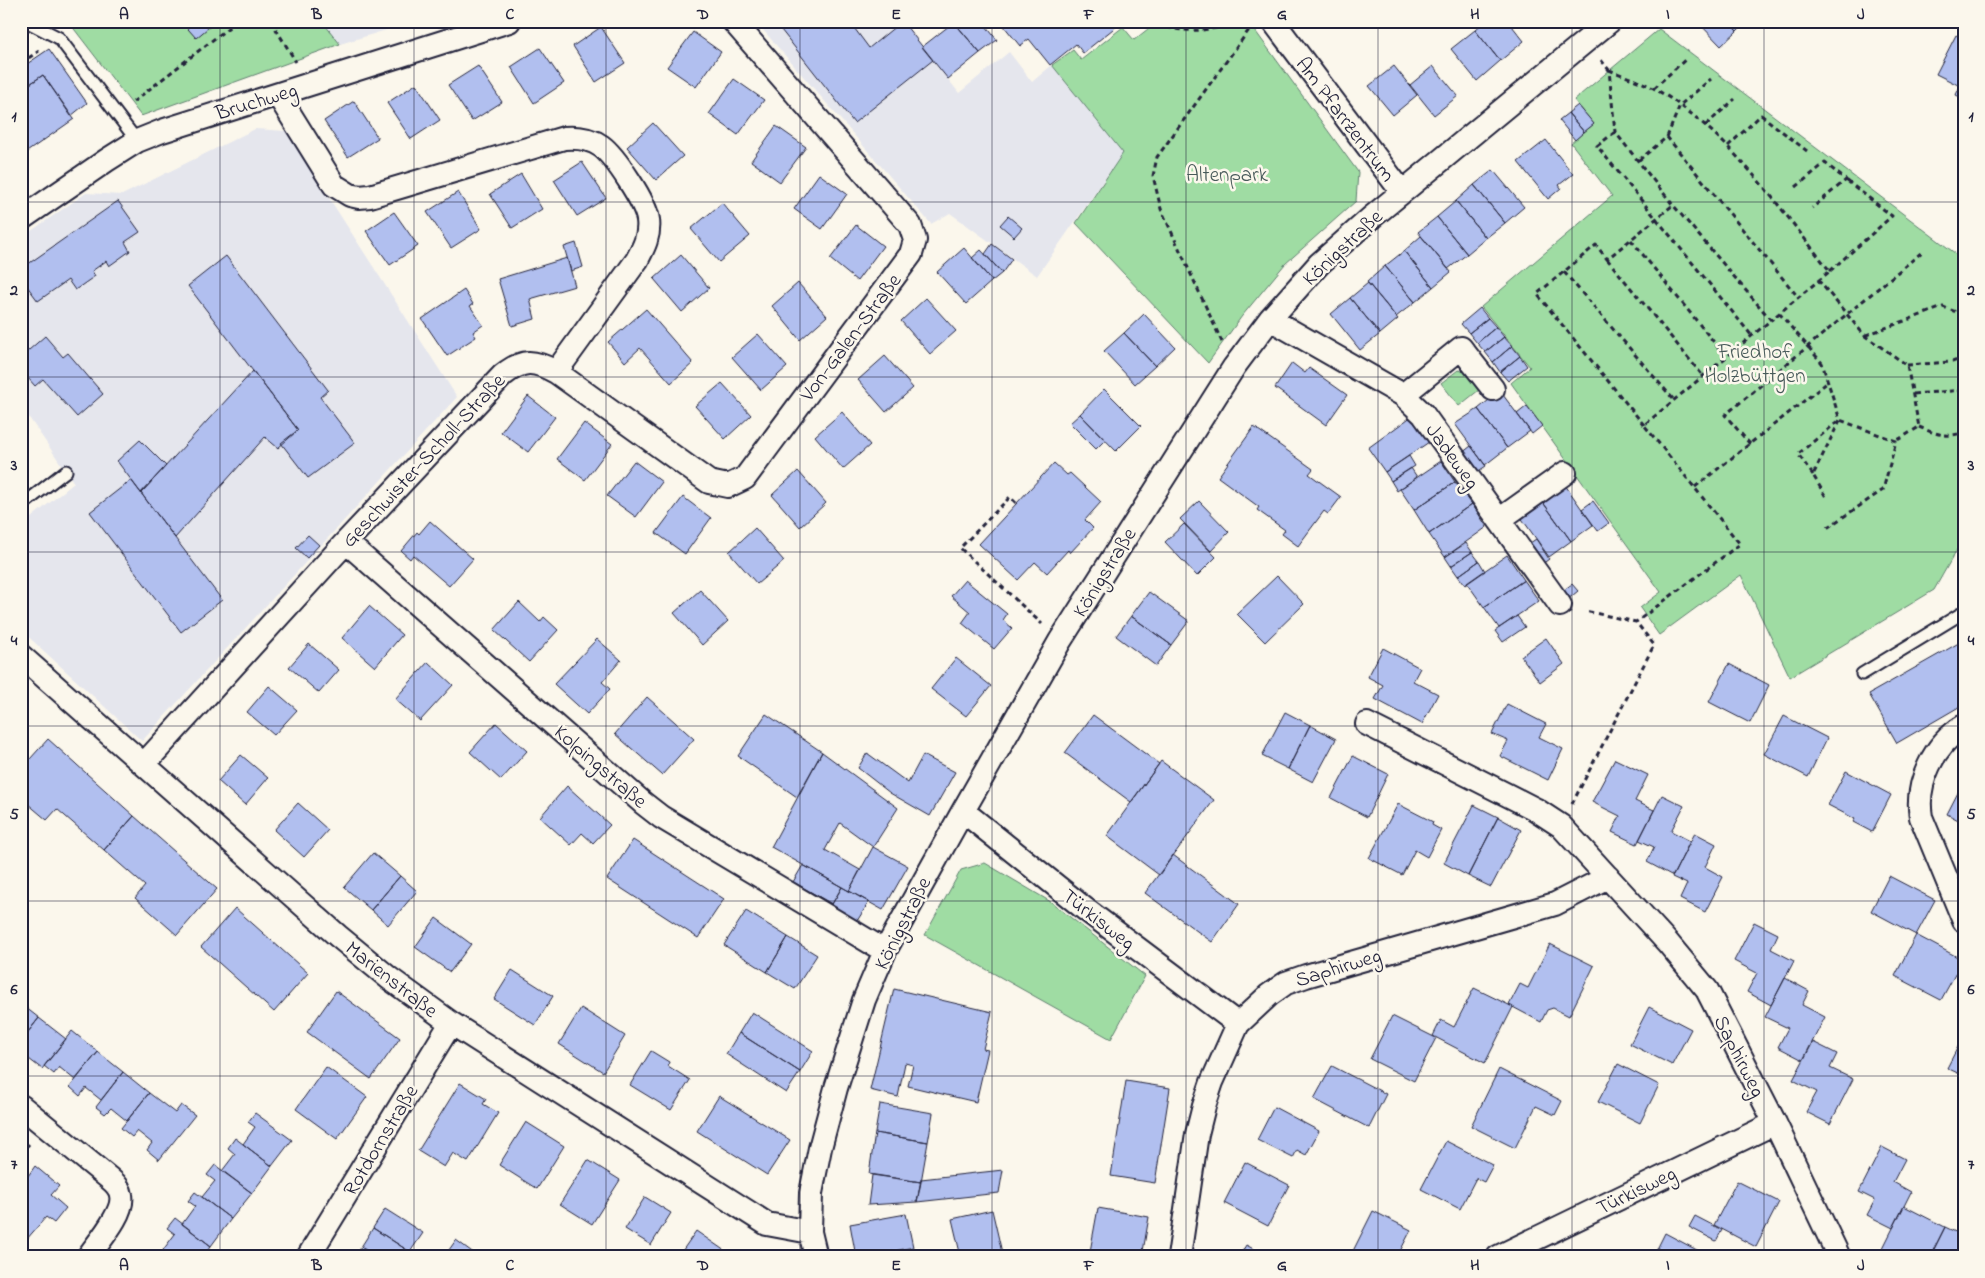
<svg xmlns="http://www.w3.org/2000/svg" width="1985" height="1278" viewBox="0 0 1985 1278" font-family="'Indie Flower',sans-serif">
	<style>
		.built { fill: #e5e6ed }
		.green { fill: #9fdca3; stroke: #607f6f }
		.building { fill: #b1bfef; stroke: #22223b }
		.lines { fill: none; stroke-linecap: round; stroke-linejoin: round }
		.lane-casing { stroke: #22223b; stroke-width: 15 }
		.street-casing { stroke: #22223b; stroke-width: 26 }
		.path { stroke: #22223b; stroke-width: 3; stroke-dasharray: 5 4; stroke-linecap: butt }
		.lane { stroke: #fbf7ec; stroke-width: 11 }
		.street { stroke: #fbf7ec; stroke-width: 22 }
		.grid { fill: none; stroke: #22223b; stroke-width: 1; stroke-opacity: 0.55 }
		.labels { text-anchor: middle; stroke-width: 5; stroke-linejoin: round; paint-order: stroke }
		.street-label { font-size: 21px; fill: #22223b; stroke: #fbf7ec }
		.park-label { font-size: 21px; fill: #485a5a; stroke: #fbf7ec }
		.neatline { fill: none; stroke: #22223b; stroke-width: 2 }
		.grid-label { font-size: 16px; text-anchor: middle; font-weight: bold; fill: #22223b }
	</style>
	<rect width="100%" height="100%" fill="#fbf7ec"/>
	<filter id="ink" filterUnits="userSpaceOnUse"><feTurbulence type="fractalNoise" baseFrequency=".02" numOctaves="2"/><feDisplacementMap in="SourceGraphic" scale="10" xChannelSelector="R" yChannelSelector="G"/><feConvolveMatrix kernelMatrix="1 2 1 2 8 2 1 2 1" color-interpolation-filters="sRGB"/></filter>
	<g filter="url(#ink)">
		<path class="built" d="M322,21H416L340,44Z
			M758,21H902L959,93L1009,52L1032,82L1052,65L1123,153L1037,276L950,213L931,224L757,23Z
			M255,129L286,131L457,397L142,741L21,630V526L74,483L21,406V238L86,193L122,195Z"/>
		<path class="green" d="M68,21H322L340,44L141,116Z
			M1158,21H1248L1358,172L1356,201L1285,264L1242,316L1208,363L1076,223L1123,153L1052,65L1073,50L1081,60L1123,27L1134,40Z
			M1659,29L1964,260V537L1934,590L1790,677L1741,575L1659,635L1640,608L1661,592L1511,383L1530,367L1481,307L1612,196L1571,143L1594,124L1574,100Z
			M1458,370L1466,372L1479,390L1459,406L1441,383Z
			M985,863L1051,902L1145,976L1111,1039L925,935L961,870Z"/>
		<path class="building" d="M181,21H213L214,23L196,38Z
			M774,21H849L869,48L902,21L933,60L854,123Z
			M982,21L997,40L980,53L954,22Z
			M1000,21H1123L1083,53L1076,44L1050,65L1029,39L1020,46Z
			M1485,21H1508L1524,41L1500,61L1475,30Z
			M1697,21H1728L1737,31L1721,46Z
			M1728,21H1747L1737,31Z
			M954,22L980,53L948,79L922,47Z
			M601,27L625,63L596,82L573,46Z
			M1475,30L1500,61L1477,81L1451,49Z
			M693,32L721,52L696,87L667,67Z
			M1956,35L1964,39V99L1956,95L1960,86L1936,74Z
			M540,48L564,83L534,103L511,67Z
			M49,49L87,103L71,116L43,75L21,90V68Z
			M478,66L502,102L472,121L448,85Z
			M1394,66L1417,95L1393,115L1369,86Z
			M1433,66L1458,96L1434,115L1410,85Z
			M43,75L74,119L21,156V90Z
			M734,79L764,100L738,135L709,114Z
			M416,84L440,120L411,139L387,103Z
			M354,101L378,138L348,157L324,121Z
			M1578,105L1594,124L1584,132L1568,113Z
			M1568,113L1584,132L1575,140L1559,120Z
			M653,123L683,156L656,180L627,147Z
			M776,126L806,147L780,182L751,161Z
			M1546,140L1573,174L1559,185L1561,188L1548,199L1518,162Z
			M582,162L606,198L577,216L554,180Z
			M1493,170L1524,207L1505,223L1474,185Z
			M521,174L542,209L512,228L490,194Z
			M819,174L847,194L822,229L794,209Z
			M1474,185L1505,223L1486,238L1456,201Z
			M458,192L481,229L451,248L427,212Z
			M118,201L140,232L125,242L130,251L109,266L106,261L92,271L95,276L75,290L68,280L38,301L21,278V269Z
			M1456,201L1486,238L1467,254L1437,217Z
			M722,203L750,236L719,262L691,229Z
			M394,212L418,246L390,265L366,231Z
			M1008,216L1022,228L1014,237L1000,225Z
			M1437,217L1467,254L1448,269L1418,232Z
			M856,225L883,246L857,281L830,259Z
			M1421,236L1451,272L1433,287L1404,251Z
			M576,243L583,267L571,271L564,247Z
			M992,244L1012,259L1002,273L985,254Z
			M964,248L992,281L966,304L937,272Z
			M981,250L1002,273L992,281L972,258Z
			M1404,251L1433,287L1415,302L1385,266Z
			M681,255L709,288L682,312L654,279Z
			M226,256L328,390L320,397L355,443L308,478L281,443L298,430L188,286Z
			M567,258L575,286L530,299L535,319L512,326L498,279Z
			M1385,266L1415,302L1396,317L1367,282Z
			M798,283L827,316L800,340L772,306Z
			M1368,283L1398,319L1380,334L1350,298Z
			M464,290L473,304L470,306L483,325L473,332L476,337L447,356L422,319Z
			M926,298L956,331L930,354L901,321Z
			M1350,298L1380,334L1360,350L1331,314Z
			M1480,308L1488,318L1469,333L1461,324Z
			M646,309L693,363L671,383L640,348L625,362L608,342Z
			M1144,314L1175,347L1155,366L1124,333Z
			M1488,318L1496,327L1477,343L1469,333Z
			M1496,327L1504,337L1485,352L1477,343Z
			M1124,333L1155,366L1135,384L1104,351Z
			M758,334L787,367L761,390L732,357Z
			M45,336L63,357L68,353L103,394L77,417L43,379L35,386L21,370V357Z
			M1504,337L1512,346L1493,362L1485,352Z
			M1512,346L1520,356L1500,372L1493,362Z
			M885,356L913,388L886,412L858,380Z
			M1520,356L1527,366L1508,381L1500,372Z
			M1292,363L1305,373L1309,368L1347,395L1326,425L1275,388Z
			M253,371L298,430L278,448L265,437L175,538L141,493Z
			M722,383L751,415L725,439L695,406Z
			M1104,389L1141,426L1116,451L1080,414Z
			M1500,391L1530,431L1507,448L1478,409Z
			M528,396L555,417L528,452L501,432Z
			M1527,406L1542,426L1532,434L1517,414Z
			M1478,409L1507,448L1485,465L1455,424Z
			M842,412L870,445L843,469L815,436Z
			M1080,414L1105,440L1096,449L1070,423Z
			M1412,416L1429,442L1385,472L1368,448Z
			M584,423L612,444L585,480L557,459Z
			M1254,427L1313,469L1309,474L1341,497L1328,514L1324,511L1298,546L1282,534L1285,530L1257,510L1259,507L1218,477Z
			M140,440L166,466L141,493L117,461Z
			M1471,446L1486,466L1477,472L1462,453Z
			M1409,456L1415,466L1391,481L1385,472Z
			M634,461L662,482L636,517L607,496Z
			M1441,461L1455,482L1414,510L1400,489Z
			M1054,463L1067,475L1070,473L1101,502L1085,520L1093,528L1070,553L1068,550L1047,573L1035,562L1018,580L979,544Z
			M1411,468L1417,477L1397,491L1391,481Z
			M798,471L826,503L800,527L772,495Z
			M131,480L222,600L181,632L90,512Z
			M1455,482L1472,504L1429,534L1414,510Z
			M1565,485L1593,525L1571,541L1542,501Z
			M683,497L711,518L685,554L656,533Z
			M1199,501L1229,532L1211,551L1180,519Z
			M1542,501L1571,541L1549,557L1520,516Z
			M1593,501L1609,523L1598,531L1582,509Z
			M1472,504L1487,527L1445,557L1429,534Z
			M430,521L473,559L449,586L413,555L410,559L401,551L417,532L419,534Z
			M1184,524L1216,557L1197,576L1165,542Z
			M755,528L784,561L757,584L729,552Z
			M308,535L319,545L307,558L296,548Z
			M1536,539L1549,559L1541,565L1527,545Z
			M1466,543L1472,552L1451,566L1445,557Z
			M1472,552L1479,561L1458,576L1451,566Z
			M1507,555L1524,580L1484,607L1467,583Z
			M1479,561L1485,571L1465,585L1458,576Z
			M1277,576L1304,604L1265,642L1237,614Z
			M965,580L1007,614L1003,620L1012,628L994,649L962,623L970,612L951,596Z
			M1524,580L1539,601L1499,628L1484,607Z
			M1572,584L1578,591L1567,600L1561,592Z
			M700,590L728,621L702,645L674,613Z
			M1149,592L1189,621L1171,645L1131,616Z
			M519,602L540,622L544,617L558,630L529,662L494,630Z
			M369,606L402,635L375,667L342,638Z
			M1131,616L1171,645L1156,666L1116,636Z
			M1517,616L1525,627L1503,642L1495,631Z
			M1546,638L1564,664L1540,682L1521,656Z
			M597,639L621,660L602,682L610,689L587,714L554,684Z
			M1964,640V704L1897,743L1869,694Z
			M309,644L339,670L319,693L289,667Z
			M1383,648L1420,668L1413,681L1438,694L1422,724L1375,699L1383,685L1368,677Z
			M956,658L991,686L966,716L931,689Z
			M428,662L453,685L420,721L395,699Z
			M1729,664L1769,685L1750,723L1709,702Z
			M269,686L297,710L274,735L247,712Z
			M647,697L694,739L662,775L615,734Z
			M1507,704L1546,724L1539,737L1563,749L1548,780L1500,756L1508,741L1492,734Z
			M1285,712L1310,725L1288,769L1262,756Z
			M766,714L822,752L797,797L738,756Z
			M1093,715L1159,764L1131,802L1065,753Z
			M1784,716L1827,738L1808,777L1764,754Z
			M496,723L527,751L501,780L470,752Z
			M1310,725L1336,739L1313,782L1288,769Z
			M48,739L134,816L104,850L57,809L47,820L21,798V769Z
			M822,752L898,808L873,847L840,823L825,850L860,870L849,891L771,847Z
			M867,753L908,783L923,755L955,772L930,816L890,793L858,768Z
			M241,755L268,778L245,805L218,781Z
			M1353,756L1388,774L1367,817L1331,798Z
			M1615,759L1648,775L1635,801L1654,810L1637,844L1612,832L1620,816L1592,802Z
			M1161,761L1214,800L1159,875L1107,836Z
			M1846,771L1891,795L1872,832L1853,822L1855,819L1828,805Z
			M1964,781V823L1947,814Z
			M567,786L610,825L593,843L582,833L571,845L540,817Z
			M1662,795L1684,806L1671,831L1690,841L1673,876L1647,862L1654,847L1639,840Z
			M298,803L328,830L304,857L274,830Z
			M1398,804L1433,822L1432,825L1441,830L1427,857L1415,850L1402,875L1369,858Z
			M1474,805L1498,817L1468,876L1444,863Z
			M134,816L217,889L177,935L135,898L145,886L104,850Z
			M1498,817L1521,830L1491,887L1468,876Z
			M1695,833L1716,844L1705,867L1723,877L1705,912L1680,899L1687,884L1672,877Z
			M633,840L724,899L698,938L607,879Z
			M873,847L908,866L883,910L849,891Z
			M373,853L400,876L371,910L344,887Z
			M1173,855L1239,904L1212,942L1145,893Z
			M803,865L842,887L832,904L793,882Z
			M400,876L417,891L388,925L371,910Z
			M1889,876L1935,900L1916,935L1871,911Z
			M842,887L869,902L857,921L831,906Z
			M235,908L308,973L274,1012L201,947Z
			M746,911L788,937L767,972L724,945Z
			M436,918L471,944L450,972L415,947Z
			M1754,922L1778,934L1771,949L1794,961L1771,1005L1747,992L1757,973L1734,961Z
			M1916,935L1963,960L1941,1000L1895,976Z
			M788,937L817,955L795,989L767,972Z
			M1550,944L1594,966L1569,1016L1553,1008L1547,1010L1541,1022L1509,1005L1520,984L1528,988Z
			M512,970L553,996L535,1025L494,999Z
			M1785,978L1809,991L1802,1005L1825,1017L1803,1060L1778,1047L1788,1028L1765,1017Z
			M1474,988L1513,1007L1485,1063L1433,1036L1441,1020L1454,1027Z
			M894,989L992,1012L983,1049L988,1050L976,1102L908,1086L913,1065L905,1063L898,1097L870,1090Z
			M336,991L400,1038L371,1079L307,1032Z
			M21,1004L39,1018L21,1041Z
			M1649,1007L1691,1029L1672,1065L1630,1044Z
			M581,1008L625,1036L603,1072L559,1044Z
			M752,1012L813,1051L800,1072L739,1033Z
			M1392,1016L1436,1038L1414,1081L1370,1059Z
			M39,1018L66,1039L42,1069L25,1056L21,1062V1041Z
			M72,1031L98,1052L75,1080L59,1067L54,1074L44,1066Z
			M739,1033L800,1072L786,1093L726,1054Z
			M1964,1035V1076L1947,1068Z
			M1813,1042L1837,1054L1830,1068L1853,1079L1830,1124L1806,1112L1817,1092L1793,1080Z
			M651,1051L669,1062L668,1066L690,1080L671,1110L630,1085Z
			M98,1052L123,1072L101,1100L86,1088L80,1096L70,1087Z
			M1618,1064L1659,1085L1640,1123L1598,1102Z
			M1332,1066L1386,1094L1369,1128L1314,1099Z
			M326,1067L367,1097L337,1139L296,1109Z
			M1499,1069L1562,1101L1555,1115L1536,1106L1515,1148L1471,1126Z
			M123,1072L149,1093L127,1121L111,1108L105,1114L96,1107Z
			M1126,1081L1170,1088L1155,1183L1111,1176Z
			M460,1083L486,1099L483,1104L498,1113L468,1162L453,1153L444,1167L418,1151Z
			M149,1093L175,1113L181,1105L195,1115L159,1160L147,1150L152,1143L137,1131L132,1137L121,1128Z
			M719,1096L790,1140L767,1175L697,1131Z
			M880,1104L933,1113L928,1142L875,1133Z
			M1274,1107L1319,1131L1306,1155L1297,1150L1293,1158L1257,1140Z
			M255,1113L292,1140L272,1166L243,1144L255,1127L248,1122Z
			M526,1122L564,1146L537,1189L499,1165Z
			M875,1133L928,1142L921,1182L869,1174Z
			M235,1138L272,1166L252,1193L222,1171L235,1154L228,1148Z
			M1446,1141L1493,1165L1484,1182L1476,1178L1460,1209L1421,1189Z
			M1882,1147L1905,1159L1893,1182L1911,1192L1893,1228L1867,1215L1875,1200L1859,1192Z
			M588,1160L620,1180L592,1224L560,1204Z
			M1245,1162L1289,1185L1268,1226L1224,1203Z
			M215,1165L252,1193L231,1219L202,1197L215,1181L207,1175Z
			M35,1166L59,1186L51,1195L66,1208L54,1223L46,1217L26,1240L21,1236V1186Z
			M1003,1170L999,1193L917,1202L921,1179Z
			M872,1175L921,1182L917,1202L868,1205Z
			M1737,1181L1779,1202L1756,1247L1714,1225Z
			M195,1192L231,1219L211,1246L182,1224L195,1206L188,1201Z
			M645,1197L671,1213L651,1245L625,1229Z
			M1904,1206L1945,1227L1930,1257H1896L1882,1250Z
			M1098,1208L1149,1217L1142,1257H1089Z
			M385,1209L423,1233L410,1252L373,1228Z
			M992,1210L1003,1257H961L952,1219Z
			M1373,1211L1411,1230L1397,1257H1350Z
			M906,1214L913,1247L885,1253V1257H856L850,1224Z
			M1695,1216L1722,1230L1716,1241L1689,1227Z
			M175,1218L211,1246L202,1257H171L163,1250L175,1234L167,1228Z
			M1945,1227L1964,1236V1244L1957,1257H1930Z
			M373,1228L410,1252L407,1257H376L361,1247Z
			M696,1231L725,1251L721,1257H678Z
			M1665,1233L1710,1257H1653Z
			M456,1240L479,1257H444Z
			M1246,1245L1269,1257H1239Z
			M361,1247L376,1257H355Z"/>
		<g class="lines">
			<g class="lane-casing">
				<path id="lane" d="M26,21L59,38L137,141
					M21,506L66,471
					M1862,674L1964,612"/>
			</g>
			<g class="street-casing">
				<path id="street" d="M1273,21L1402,192
					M21,219L107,160L137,141L162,131L509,21
					M1270,319L1403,395L1423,414L1560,605
					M556,372L709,482L728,486L745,478L911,254L915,240L910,225L733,21
					M1403,395L1461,348L1493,389
					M1499,520L1565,473
					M346,542L643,803L661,817L885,951
					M21,656L338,936L389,978L451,1023L767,1224L810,1232
					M1367,724L1535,809L1561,826L1668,943L1707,990L1775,1123L1839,1257
					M1964,726C1934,744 1915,783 1921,817L1964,921
					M145,763L346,542L503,375C523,359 534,360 556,372L637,260C644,247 650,235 648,220C646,203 615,156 601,146C590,138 577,137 564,138L370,196L359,197L350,195L334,185L278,95
					M963,811L1085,909L1238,1024
					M21,1106L110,1179C115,1183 120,1188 121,1195C125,1213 98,1242 88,1257
					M308,1257L451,1023
					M816,1257L810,1232L811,1193L820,1148L836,1088L864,1000L885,951L963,811L1060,641L1234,367L1270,319L1319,264L1372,217L1610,21
					M1179,1257L1197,1134L1204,1106L1212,1082L1238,1024L1269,995L1286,983L1306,976L1555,904L1608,877
					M1498,1257L1775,1123"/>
			</g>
			<path class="path" d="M271,21L296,62
				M1150,21C1179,34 1208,33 1238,21
				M1601,60L1609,70L1615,132L1673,205L1771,320L1644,425L1740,544L1636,622
				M21,63L39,51
				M1609,70C1624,76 1641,81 1655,89C1728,131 1778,206 1830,271L1771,320
				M1654,88L1686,59
				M133,102L237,21
				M1706,125L1735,99
				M1615,132L1597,146L1752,336
				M1667,137L1680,105L1711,79
				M1728,146L1761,115L1807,151
				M1639,160L1667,137L1798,297
				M1796,187L1825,163L1846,180L1812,208
				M1631,240L1726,357
				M1607,259L1703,376
				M1830,271L1892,216L1846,180
				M1564,272L1674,400
				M1818,280L1865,336L1907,365L1919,427L1896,441
				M1779,313L1822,363L1840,420L1813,475L1826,497
				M1866,335L1943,307L1964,315
				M1222,342L1161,209L1153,176L1157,157L1249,30
				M1907,365L1952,362L1964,358
				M1913,394L1964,390
				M1644,425L1537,294L1596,245L1607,259L1673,205
				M1919,427C1933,433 1948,439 1964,432
				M1750,444L1725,415L1922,252
				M1813,475L1798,454L1840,420L1896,441L1883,490L1827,528
				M1695,487L1828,382
				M1016,503L1010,497L960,548L1042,624
				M1572,804L1654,645L1636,622L1585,611
				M21,841L26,846
				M21,1153L29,1144"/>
			<use href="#lane" class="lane"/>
			<use href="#street" class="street"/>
		</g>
	</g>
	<path class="grid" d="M220,21V1257M414,21V1257M606,21V1257M800,21V1257M992,21V1257M1186,21V1257M1378,21V1257M1572,21V1257M1764,21V1257M21,202H1964M21,377H1964M21,552H1964M21,726H1964M21,901H1964M21,1076H1964"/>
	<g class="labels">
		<g class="street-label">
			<text transform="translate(256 101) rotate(-17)" y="7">Bruchweg</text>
			<text transform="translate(1346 119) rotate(53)" y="7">Am Pfarrzentrum</text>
			<text transform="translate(1342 247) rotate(-43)" y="7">Königstraße</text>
			<text transform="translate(850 337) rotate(-53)" y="7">Von-Galen-Straße</text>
			<text transform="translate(1453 456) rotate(54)" y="7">Jadeweg</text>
			<text transform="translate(423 460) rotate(-47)" y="7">Geschwister-Scholl-Straße</text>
			<text transform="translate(1104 572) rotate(-58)" y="7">Königstraße</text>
			<text transform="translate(601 766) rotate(41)" y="7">Kolpingstraße</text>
			<text transform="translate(1099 919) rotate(38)" y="7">Türkisweg</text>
			<text transform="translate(902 923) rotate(-63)" y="7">Königstraße</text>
			<text transform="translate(1338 967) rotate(-17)" y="7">Saphirweg</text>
			<text transform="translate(392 979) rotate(38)" y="7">Marienstraße</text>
			<text transform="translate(1740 1056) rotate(63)" y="7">Saphirweg</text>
			<text transform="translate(380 1140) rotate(-59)" y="7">Rotdornstraße</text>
			<text transform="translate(1636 1190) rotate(-26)" y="7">Türkisweg</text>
		</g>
		<g class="park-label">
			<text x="1227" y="181">Altenpark</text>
			<text x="1755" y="358">Friedhof<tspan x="1755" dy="24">Holzbüttgen</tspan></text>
		</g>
	</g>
	<rect width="1985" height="1278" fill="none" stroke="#fbf7ec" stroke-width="55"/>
	<rect x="28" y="28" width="1930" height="1222" class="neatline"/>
	<g class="grid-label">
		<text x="124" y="19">A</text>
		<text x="317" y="19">B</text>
		<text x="510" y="19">C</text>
		<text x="703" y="19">D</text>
		<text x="896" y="19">E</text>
		<text x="1089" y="19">F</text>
		<text x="1282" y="19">G</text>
		<text x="1475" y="19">H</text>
		<text x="1668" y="19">I</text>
		<text x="1861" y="19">J</text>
		<text x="14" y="121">1</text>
		<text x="1971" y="121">1</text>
		<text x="14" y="295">2</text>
		<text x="1971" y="295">2</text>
		<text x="14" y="470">3</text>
		<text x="1971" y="470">3</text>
		<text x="14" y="645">4</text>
		<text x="1971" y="645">4</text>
		<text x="14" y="819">5</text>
		<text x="1971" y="819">5</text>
		<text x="14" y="994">6</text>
		<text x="1971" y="994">6</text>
		<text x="14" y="1169">7</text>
		<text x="1971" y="1169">7</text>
		<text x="124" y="1270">A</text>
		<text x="317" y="1270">B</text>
		<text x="510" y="1270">C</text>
		<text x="703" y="1270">D</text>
		<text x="896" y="1270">E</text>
		<text x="1089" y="1270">F</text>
		<text x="1282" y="1270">G</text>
		<text x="1475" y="1270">H</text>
		<text x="1668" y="1270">I</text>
		<text x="1861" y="1270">J</text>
	</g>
</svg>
